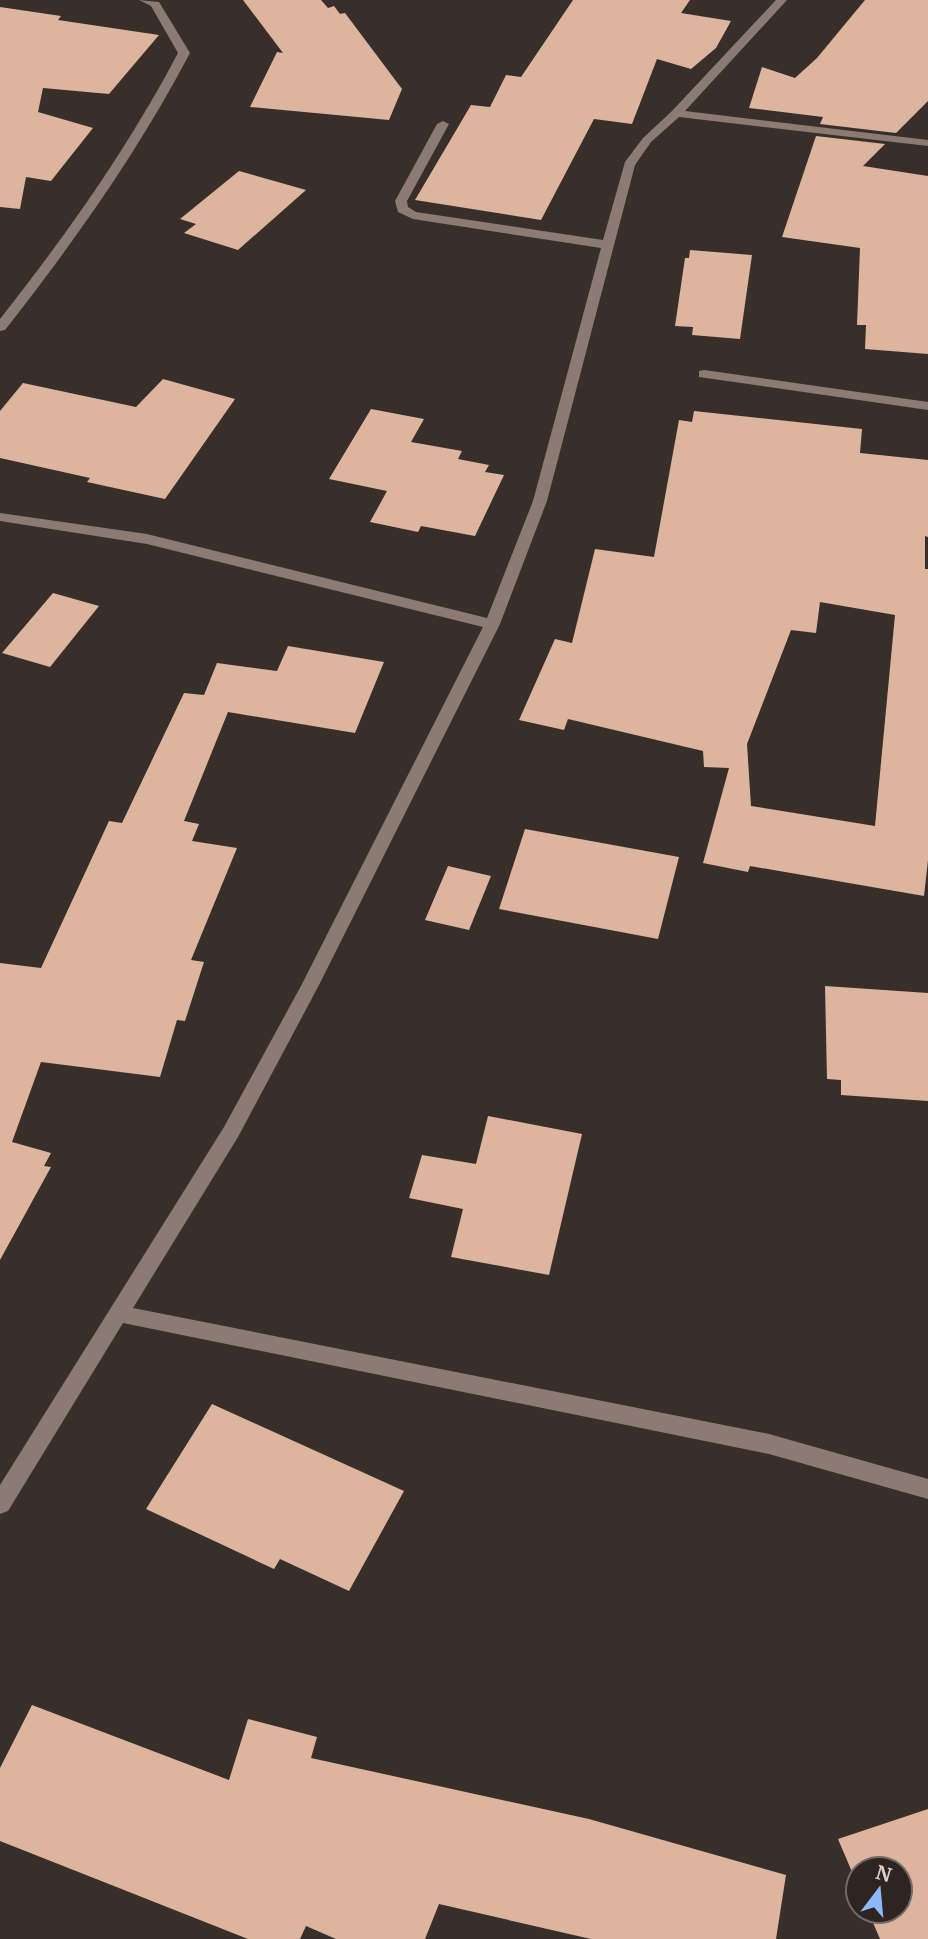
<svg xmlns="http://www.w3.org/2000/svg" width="928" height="1939" viewBox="0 0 928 1939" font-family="Merriweather,serif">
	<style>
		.building { fill: #ddb49e; fill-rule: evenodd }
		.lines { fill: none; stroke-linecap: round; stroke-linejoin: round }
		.minor { fill: #8c7b72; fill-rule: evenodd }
	</style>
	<rect width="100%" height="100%" fill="#382f2b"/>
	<path class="building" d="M243,0H321L328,8L334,6L340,14L345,13L402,89L389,120L250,107L277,52L283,53Z
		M573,0H690L681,13L731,21L716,48L691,69L657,59L632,124L594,119L541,220L415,200L471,105L490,107L506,75L521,77Z
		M865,0H928V101L896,133L820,124L823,117L749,108L762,67L795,78L817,58Z
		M0,7L61,16L58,20L159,35L109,94L43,88L38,112L93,128L51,181L26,177L20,209L0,207Z
		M816,136L885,144L863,166L928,176V354L865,349L866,325H857L860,248L782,237Z
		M239,171L306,190L238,250L184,233L196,224L180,219Z
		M690,250L752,255L740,339L692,335L693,327L675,326L685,258H689Z
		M163,379L235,399L165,499L87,482L90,478L0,458V411L23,383L136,407Z
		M371,409L424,419L411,442L462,451L458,459L489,465L485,472L504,475L475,536L421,526L418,532L370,522L387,491L329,479Z
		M694,411L862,429L860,453L928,460V537L925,536V569H928V860L924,896L750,866L748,872L703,863L729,768L704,767L703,751L568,719L564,730L519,720L555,639L572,643L595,549L654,557L679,420L692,422ZM820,602L895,615L875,826L751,806L747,744L791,630L816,633Z
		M53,593L99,606L50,667L2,653Z
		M288,646L384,662L355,733L228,712L184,821L199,824L192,841L237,848L191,960L204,962L185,1021L177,1020L160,1077L41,1062L12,1142L51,1153L44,1166L51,1167L0,1260V963L41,968L109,821L122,823L184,693L204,695L217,663L277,671Z
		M525,829L679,857L658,939L499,909Z
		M448,866L491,876L469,930L425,920Z
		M825,986L928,993V1101L841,1095V1080L827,1079Z
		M488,1116L582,1134L549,1275L451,1257L463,1209L409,1198L422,1155L476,1164Z
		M212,1404L404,1491L349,1591L280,1559L274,1569L146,1509Z
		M32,1705L229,1780L248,1719L317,1737L311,1758L589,1819L786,1875L776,1939H591L439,1904L425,1939H336L306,1926L300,1939H248L0,1841V1768Z
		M928,1809V1939H880L868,1911H900V1869H858V1886L838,1839Z"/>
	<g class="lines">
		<path class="minor" d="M139,0L159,2L190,53C138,152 74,242 5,330L0,331V319C67,234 128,148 178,53L151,6Z
			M776,0H787L685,111L928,140V146L679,117L651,142L635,165L547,501L500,624L319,985L238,1137L133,1308L769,1434L928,1479V1499L769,1454L123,1323L8,1511L0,1514V1485L224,1127L302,984L483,627L147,544L0,521V513L147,534L487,618L533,501L601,248L413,219L398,212L395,201L437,124L443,121L449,124L407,201L408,207L416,212L603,240L625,162L643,138L672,111Z
			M704,370L928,402V410L699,377V371Z"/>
	</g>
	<g transform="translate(879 1890) rotate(16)"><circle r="33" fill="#2e2521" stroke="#726b67" stroke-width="2"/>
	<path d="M0-5L12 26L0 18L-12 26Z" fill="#8db9fc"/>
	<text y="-10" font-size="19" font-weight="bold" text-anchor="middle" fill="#d9d3d0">N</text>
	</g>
</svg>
